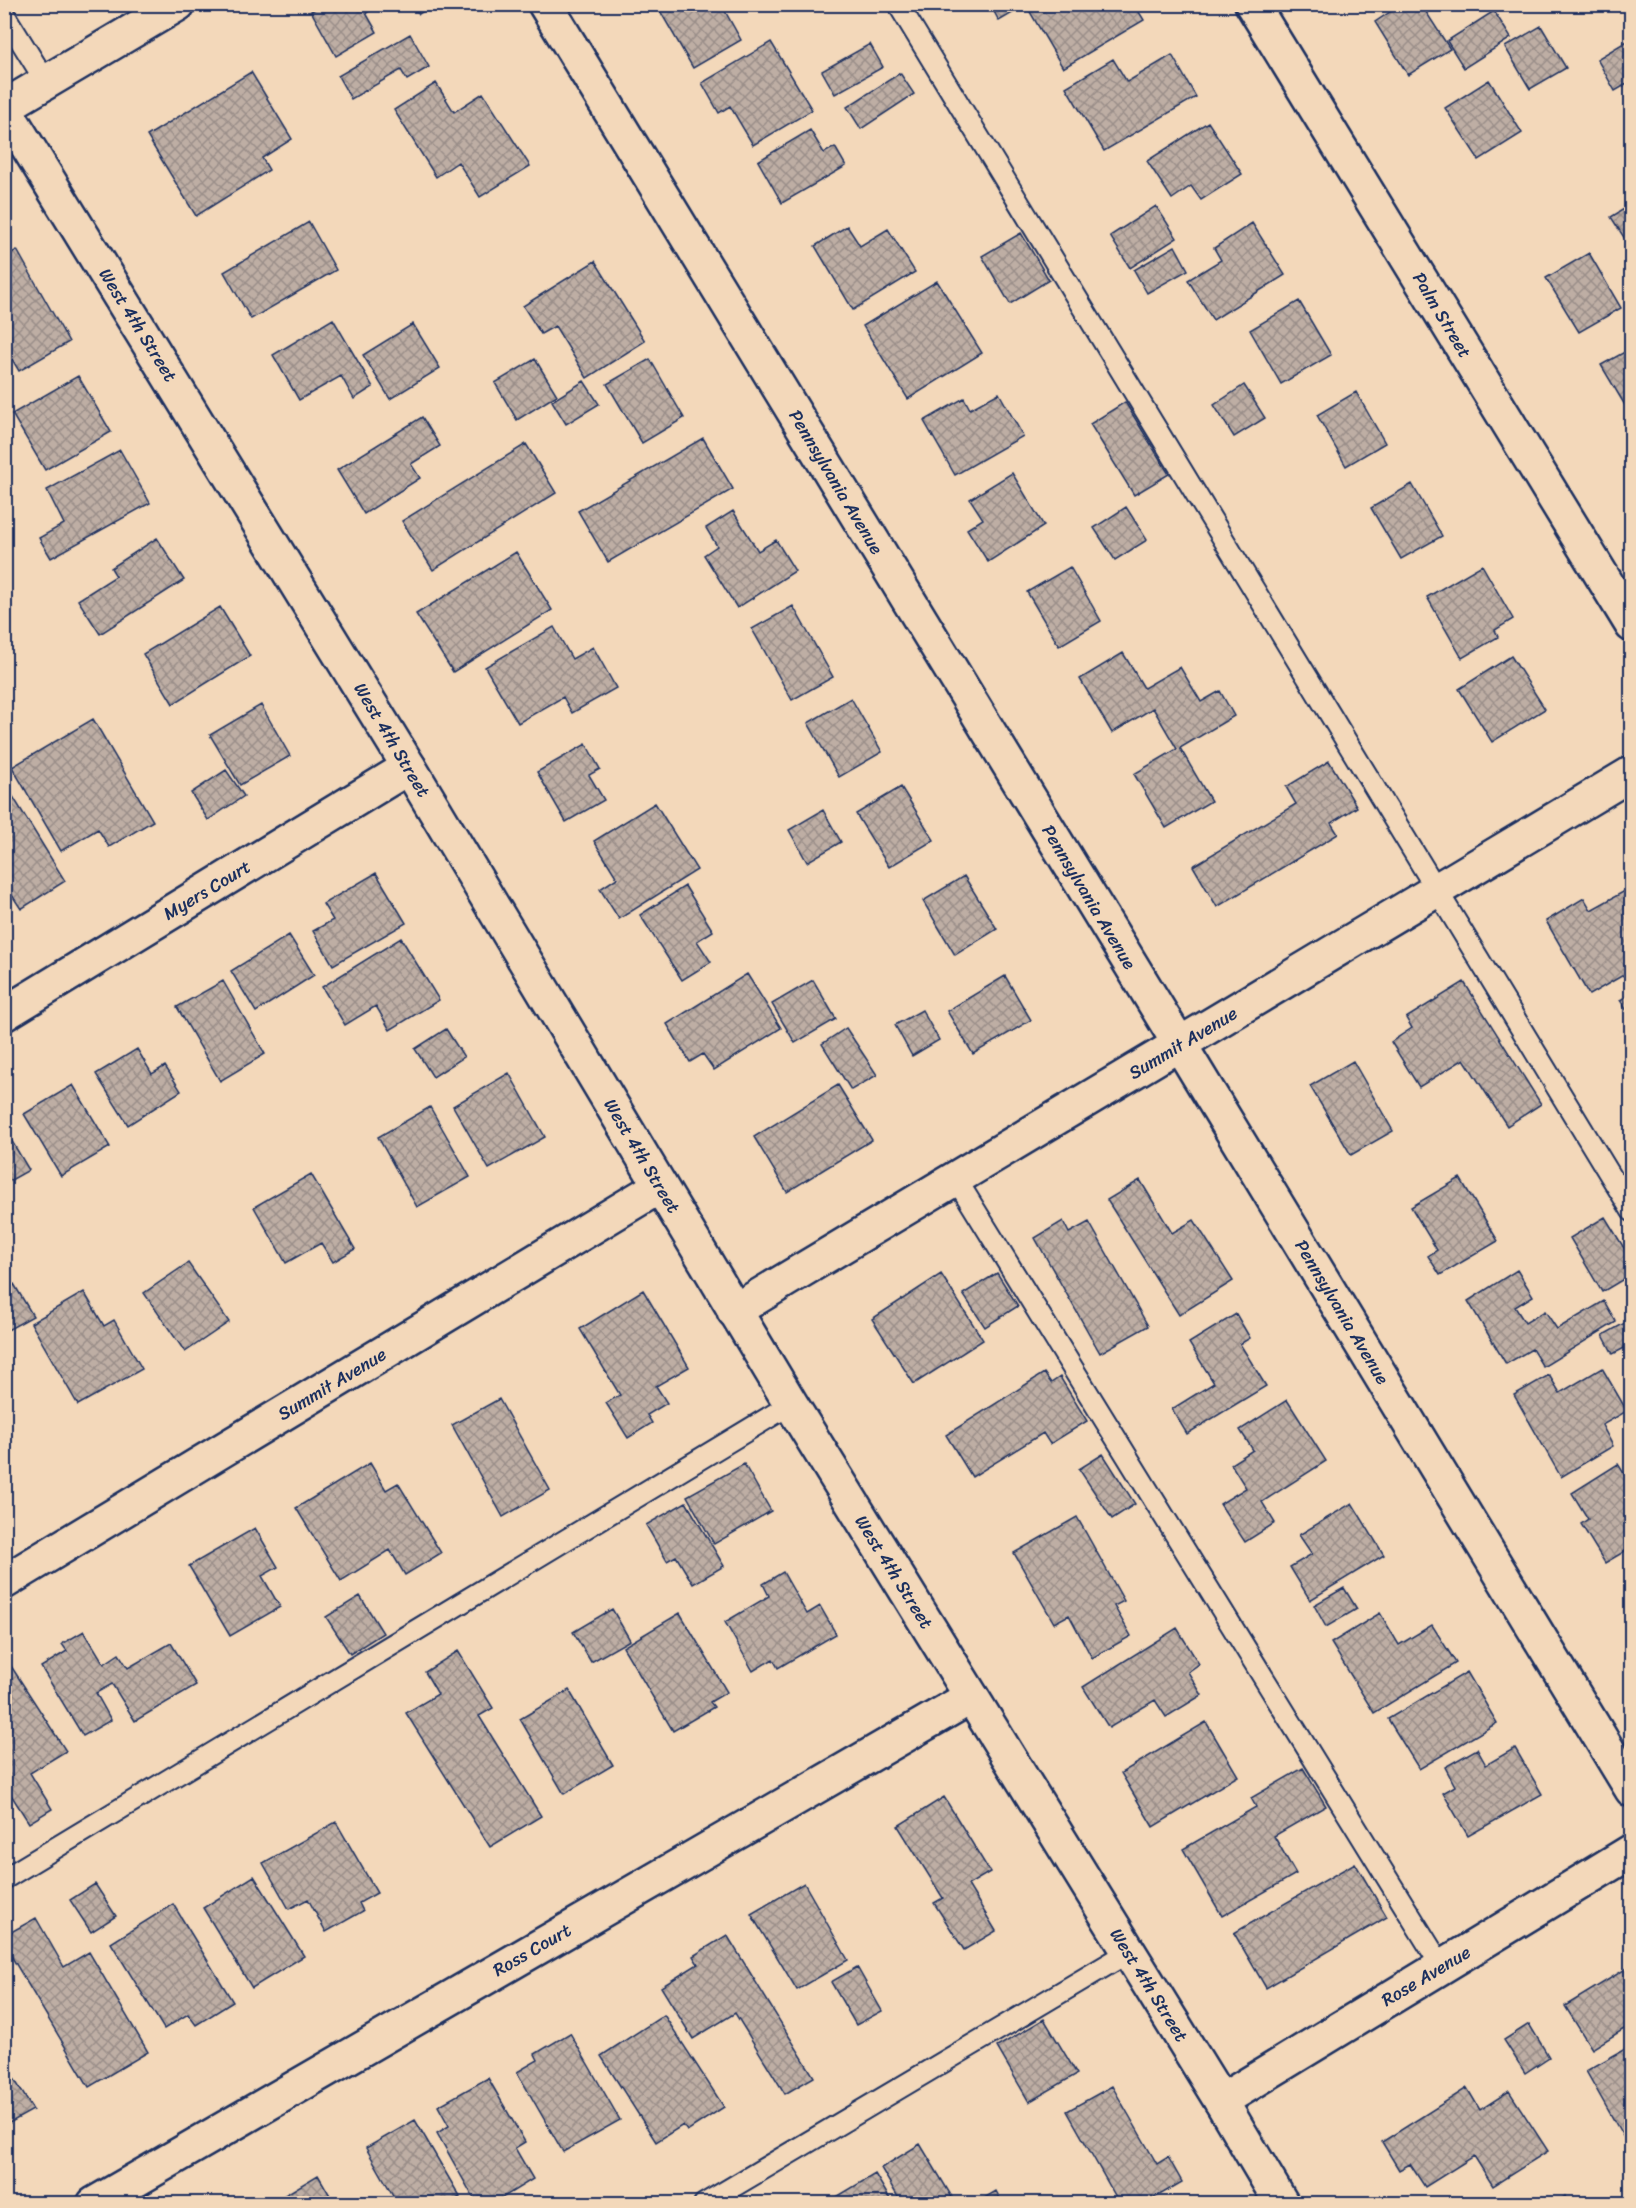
<svg xmlns="http://www.w3.org/2000/svg" width="1636" height="2208" viewBox="0 0 1636 2208" font-family="Sriracha,sans-serif">
	<style>
		.building { fill: url(#building-cross-hatch); stroke: #1b2f5e; stroke-width: 1.5 }
		.lines { fill: none; stroke-linecap: round; stroke-linejoin: round }
		.service-casing { stroke: #1b2f5e; stroke-width: 24 }
		.minor-casing { stroke: #1b2f5e; stroke-width: 38 }
		.tertiary-casing { stroke: #1b2f5e; stroke-width: 38 }
		.secondary-casing { stroke: #1b2f5e; stroke-width: 38 }
		.service { stroke: #f3d8ba; stroke-width: 20 }
		.minor { stroke: #f3d8ba; stroke-width: 33 }
		.tertiary { stroke: #f3d8ba; stroke-width: 33 }
		.secondary { stroke: #f3d8ba; stroke-width: 33 }
		.labels { text-anchor: middle; stroke-width: 4.5; stroke-linejoin: round; paint-order: stroke }
		.street-label { font-size: 18px; fill: #1b2f5e; stroke: #f3d8ba }
	</style>
	<defs>
		<pattern id="building-cross-hatch" width="8" height="8" patternUnits="userSpaceOnUse" patternTransform="scale(1.5)"><rect width="8" height="8" fill="#beaea4"/><path d="M0 0l8 8M0 8l8-8" fill="none" stroke="#9a8e89"/></pattern>
	</defs>
	<rect width="100%" height="100%" fill="#f3d8ba"/>
	<filter id="ink" filterUnits="userSpaceOnUse"><feTurbulence type="fractalNoise" baseFrequency=".0167" numOctaves="2"/><feDisplacementMap in="SourceGraphic" scale="12" xChannelSelector="R" yChannelSelector="G"/><feConvolveMatrix kernelMatrix="1 2 1 2 8 2 1 2 1" color-interpolation-filters="sRGB"/></filter>
	<g filter="url(#ink)">
		<path class="building" d="M323,4H382L366,13L377,32L336,56L311,11Z
			M413,4H435L419,14Z
			M656,4H721L741,40L693,68Z
			M990,4H1134L1144,20L1063,68L1026,5L999,21Z
			M1402,4H1421L1450,49L1408,75L1375,22Z
			M1625,4H1632V16Z
			M1494,11L1511,38L1464,68L1447,41Z
			M1541,26L1566,68L1530,89L1505,47Z
			M410,34L429,67L407,80L401,70L351,99L338,76Z
			M1632,38V81L1615,91L1597,59Z
			M771,42L812,110L753,145L730,106L719,113L702,83Z
			M870,44L883,67L835,94L822,71Z
			M1172,55L1196,97L1104,151L1066,87L1113,59L1127,82Z
			M251,72L292,139L262,158L269,170L196,216L147,136Z
			M900,73L914,94L861,129L847,107Z
			M1489,80L1522,133L1479,160L1445,108Z
			M436,83L454,112L483,93L530,166L480,197L458,162L436,177L394,110Z
			M1208,122L1242,174L1201,200L1191,186L1172,199L1147,161Z
			M810,130L824,153L835,147L846,166L782,203L758,161Z
			M1632,204V250L1611,217Z
			M1156,206L1177,238L1130,268L1110,236Z
			M309,222L336,270L251,319L224,272Z
			M1252,223L1285,275L1213,320L1188,280L1221,260L1214,248Z
			M847,226L860,246L888,229L915,272L853,310L815,246Z
			M1021,233L1049,280L1010,304L982,256Z
			M1175,246L1188,270L1147,293L1134,270Z
			M17,250L69,342L19,371L4,346V257Z
			M1589,253L1621,308L1579,332L1546,278Z
			M595,261L645,341L587,378L555,326L541,334L523,306Z
			M937,281L982,353L908,399L863,326Z
			M1299,301L1331,355L1281,384L1250,330Z
			M333,319L373,387L354,399L341,376L299,400L273,355Z
			M413,324L440,368L390,399L363,355Z
			M1632,348V417L1601,365Z
			M535,359L557,395L517,420L495,383Z
			M650,359L684,418L642,443L607,384Z
			M78,376L111,432L45,470L12,414Z
			M584,381L599,404L566,424L552,401Z
			M1244,385L1265,418L1234,437L1214,405Z
			M1356,392L1385,443L1346,466L1317,415Z
			M999,393L1023,436L955,475L924,421L964,398L970,409Z
			M1125,402L1169,474L1134,495L1090,424Z
			M422,417L440,446L411,464L420,478L364,514L337,470Z
			M703,438L733,489L608,562L578,511Z
			M526,444L556,493L433,570L402,521Z
			M120,450L150,503L51,558L39,538L64,524L47,490Z
			M1012,473L1044,526L988,562L967,529L983,519L970,499Z
			M1412,484L1442,536L1401,559L1371,508Z
			M1126,507L1147,540L1115,560L1094,528Z
			M733,511L758,551L776,540L795,571L737,608L704,555L717,546L706,528Z
			M157,538L184,580L100,634L78,600L116,576L111,568Z
			M516,552L552,610L453,672L416,614Z
			M1482,565L1513,619L1495,630L1498,637L1462,658L1427,597Z
			M1070,567L1101,621L1059,646L1027,592Z
			M793,606L833,677L792,700L752,629Z
			M220,607L250,656L173,704L143,654Z
			M554,627L572,659L593,647L616,688L572,713L563,697L518,723L485,667Z
			M1123,653L1144,688L1180,667L1201,702L1220,691L1234,716L1180,748L1211,801L1166,828L1134,774L1177,749L1153,708L1112,733L1080,679Z
			M1511,656L1545,709L1492,742L1459,689Z
			M851,698L882,752L839,777L808,723Z
			M261,705L290,756L240,785L210,735Z
			M93,719L153,821L109,847L98,829L61,851L12,767Z
			M586,744L600,769L589,775L604,800L566,822L537,772Z
			M1329,761L1357,807L1331,823L1338,834L1217,907L1193,866L1296,804L1286,787Z
			M226,770L244,796L208,820L191,793Z
			M4,782L65,881L21,909L4,883Z
			M901,787L934,840L889,867L856,814Z
			M655,803L697,870L619,919L600,889L617,878L594,841Z
			M823,810L841,842L807,862L789,830Z
			M376,873L406,923L333,965L313,931L333,920L323,904Z
			M964,876L997,929L955,955L923,901Z
			M685,886L713,931L697,941L711,962L682,980L640,915Z
			M1632,887V970L1589,995L1546,921L1584,898L1591,910Z
			M289,935L314,975L256,1012L231,971Z
			M401,938L439,1000L390,1030L376,1006L345,1025L322,987Z
			M747,974L781,1028L714,1070L703,1054L690,1062L667,1024Z
			M1005,976L1031,1020L973,1054L947,1011Z
			M813,980L836,1019L795,1043L772,1004Z
			M223,981L265,1054L220,1081L177,1007Z
			M1464,982L1541,1104L1507,1126L1464,1059L1419,1087L1391,1042L1412,1028L1406,1018Z
			M1632,993V1019L1620,1000Z
			M922,1010L939,1040L912,1056L895,1025Z
			M846,1028L877,1075L851,1090L822,1044Z
			M446,1029L464,1057L433,1077L415,1049Z
			M137,1049L152,1074L165,1066L181,1091L128,1125L96,1074Z
			M1353,1061L1393,1131L1351,1155L1310,1086Z
			M509,1073L545,1137L489,1169L453,1106Z
			M73,1085L110,1147L61,1176L24,1114Z
			M838,1085L872,1140L787,1192L754,1137Z
			M430,1107L470,1177L417,1207L378,1137Z
			M4,1128L29,1170L4,1184Z
			M311,1174L355,1249L333,1262L321,1243L286,1263L254,1207Z
			M1460,1178L1498,1241L1440,1275L1428,1256L1437,1250L1411,1207Z
			M1140,1180L1172,1233L1194,1220L1233,1281L1179,1315L1107,1200Z
			M1605,1217L1632,1261V1274L1602,1292L1570,1238Z
			M1063,1221L1069,1233L1089,1222L1148,1326L1100,1353L1035,1238Z
			M188,1263L229,1322L185,1352L144,1293Z
			M1517,1270L1533,1296L1515,1307L1525,1323L1545,1311L1557,1329L1604,1301L1616,1322L1543,1367L1532,1349L1506,1364L1468,1301Z
			M997,1273L1018,1306L985,1327L963,1294Z
			M941,1274L983,1340L914,1384L872,1319Z
			M14,1284L33,1316L4,1332V1289Z
			M643,1290L689,1367L656,1386L667,1403L647,1415L652,1423L628,1438L606,1403L620,1395L580,1329Z
			M84,1292L104,1326L114,1320L142,1369L78,1405L31,1323Z
			M1236,1314L1250,1338L1240,1344L1266,1386L1187,1434L1172,1409L1214,1383L1189,1343Z
			M1632,1319V1344L1613,1354L1603,1335Z
			M1602,1368L1627,1411L1602,1425L1613,1446L1561,1477L1514,1395L1549,1375L1560,1393Z
			M1044,1373L1051,1383L1060,1377L1087,1421L1050,1444L1043,1433L972,1477L946,1435Z
			M499,1399L550,1490L503,1517L452,1425Z
			M1287,1400L1326,1461L1262,1502L1275,1523L1245,1542L1220,1504L1246,1488L1231,1464L1253,1450L1240,1430Z
			M1103,1454L1135,1504L1112,1519L1079,1469Z
			M370,1463L386,1490L398,1483L441,1553L405,1575L390,1550L341,1581L296,1508Z
			M744,1464L771,1511L714,1544L687,1496Z
			M1618,1464L1632,1486V1547L1605,1563L1581,1524L1588,1519L1572,1493Z
			M686,1502L724,1566L693,1584L676,1556L667,1561L646,1525Z
			M1352,1503L1384,1555L1310,1600L1290,1567L1312,1554L1299,1535Z
			M1077,1517L1124,1601L1114,1606L1131,1636L1092,1658L1069,1615L1054,1623L1014,1553Z
			M255,1528L278,1567L262,1576L280,1607L230,1636L189,1566Z
			M783,1572L807,1614L820,1606L836,1634L778,1668L773,1659L753,1671L725,1622L769,1596L763,1584Z
			M1344,1588L1357,1609L1326,1627L1314,1605Z
			M360,1596L383,1633L350,1654L326,1617Z
			M612,1609L630,1640L591,1662L573,1632Z
			M680,1613L727,1692L710,1702L714,1707L673,1731L623,1647Z
			M1380,1613L1399,1645L1432,1625L1456,1663L1374,1713L1331,1643Z
			M1177,1628L1199,1664L1188,1672L1202,1695L1166,1717L1155,1700L1109,1728L1083,1687Z
			M84,1631L104,1664L119,1654L128,1668L171,1643L196,1685L135,1721L112,1684L96,1693L111,1720L83,1736L41,1667L67,1651L62,1644Z
			M458,1651L493,1708L479,1716L541,1816L490,1847L406,1713L438,1694L425,1672Z
			M9,1663L66,1751L30,1773L52,1809L29,1823L4,1784V1666Z
			M1467,1672L1497,1723L1419,1769L1388,1719Z
			M569,1690L613,1765L564,1794L520,1719Z
			M1206,1722L1238,1776L1153,1827L1121,1773Z
			M1515,1748L1542,1794L1468,1836L1443,1793L1455,1786L1445,1767L1477,1749L1486,1765Z
			M1303,1768L1326,1806L1274,1836L1296,1874L1222,1916L1183,1849L1256,1807L1251,1798Z
			M944,1797L990,1872L968,1885L996,1931L964,1950L934,1903L943,1898L898,1826Z
			M336,1822L377,1893L359,1903L363,1911L326,1932L308,1899L289,1909L263,1863Z
			M1355,1863L1387,1917L1266,1988L1234,1933Z
			M254,1876L304,1956L252,1988L203,1908Z
			M804,1883L848,1960L797,1990L751,1914Z
			M95,1884L116,1916L91,1932L70,1900Z
			M173,1904L233,2002L196,2025L188,2014L164,2029L111,1943Z
			M36,1918L64,1967L89,1952L148,2052L89,2087L4,1944V1936Z
			M727,1935L814,2077L785,2094L735,2013L693,2039L661,1987L698,1964L693,1956Z
			M1632,1965V2024L1592,2049L1565,2006Z
			M857,1967L882,2011L856,2025L831,1982Z
			M664,2015L724,2107L687,2131L683,2125L656,2142L601,2056Z
			M1044,2019L1077,2074L1029,2102L997,2047Z
			M1529,2024L1549,2057L1525,2073L1504,2040Z
			M570,2033L620,2120L563,2152L517,2072L538,2060L535,2054Z
			M1632,2045V2133L1624,2138L1586,2071Z
			M4,2062L33,2110L4,2126Z
			M488,2078L525,2142L515,2148L533,2179L492,2204H477L437,2133L449,2126L438,2106Z
			M1112,2086L1157,2164L1168,2157L1182,2182L1144,2204H1120L1067,2111Z
			M1467,2088L1480,2110L1509,2091L1548,2151L1493,2186L1474,2156L1425,2187L1410,2164L1399,2170L1382,2142Z
			M415,2120L460,2197L448,2204H398L366,2148Z
			M920,2144L952,2197L941,2204H902L881,2168Z
			M875,2174L893,2204H829L828,2202Z
			M318,2175L335,2204H274L273,2202Z
			M996,2191L1003,2204H974Z
			M1565,2196L1569,2204H1553Z"/>
		<g class="lines">
			<g class="service-casing">
				<path id="service" d="M898,4L1632,1211
					M4,14L46,82
					M956,1179L1442,1967
					M4,1879L791,1404
					M704,2204L1129,1952"/>
			</g>
			<g class="minor-casing">
				<path id="minor" d="M545,4L1180,1045L1632,1790
					M1252,4L1632,625
					M4,1014L409,767
					M734,1311L1632,773
					M4,1582L660,1186
					M1221,2101L1632,1851
					M94,2204L971,1697"/>
			</g>
			<g class="tertiary-casing">
				<path id="tertiary" d="M4,108L409,767L791,1404L1221,2101L1282,2204"/>
			</g>
			<g class="secondary-casing">
				<path id="secondary" d="M4,107L178,4"/>
			</g>
			<use href="#service" class="service"/>
			<use href="#minor" class="minor"/>
			<use href="#tertiary" class="tertiary"/>
			<use href="#secondary" class="secondary"/>
		</g>
	</g>
	<g class="labels">
		<g class="street-label">
			<text transform="translate(1442 315) rotate(59)" y="6">Palm Street</text>
			<text transform="translate(138 325) rotate(58)" y="6">West 4th Street</text>
			<text transform="translate(836 482) rotate(59)" y="6">Pennsylvania Avenue</text>
			<text transform="translate(392 740) rotate(59)" y="6">West 4th Street</text>
			<text transform="translate(207 890) rotate(-31)" y="6">Myers Court</text>
			<text transform="translate(1089 897) rotate(59)" y="6">Pennsylvania Avenue</text>
			<text transform="translate(1183 1043) rotate(-31)" y="6">Summit Avenue</text>
			<text transform="translate(642 1156) rotate(59)" y="6">West 4th Street</text>
			<text transform="translate(1342 1312) rotate(59)" y="6">Pennsylvania Avenue</text>
			<text transform="translate(332 1384) rotate(-31)" y="6">Summit Avenue</text>
			<text transform="translate(894 1572) rotate(58)" y="6">West 4th Street</text>
			<text transform="translate(532 1950) rotate(-30)" y="6">Ross Court</text>
			<text transform="translate(1426 1976) rotate(-31)" y="6">Rose Avenue</text>
			<text transform="translate(1149 1985) rotate(58)" y="6">West 4th Street</text>
		</g>
	</g>
	<rect width="1636" height="2208" fill="none" stroke="#f3d8ba" stroke-width="24"/>
	<rect x="12" y="12" width="1612" height="2184" fill="none" stroke="#1b2f5e" stroke-width="2" filter="url(#ink)"/>
</svg>
